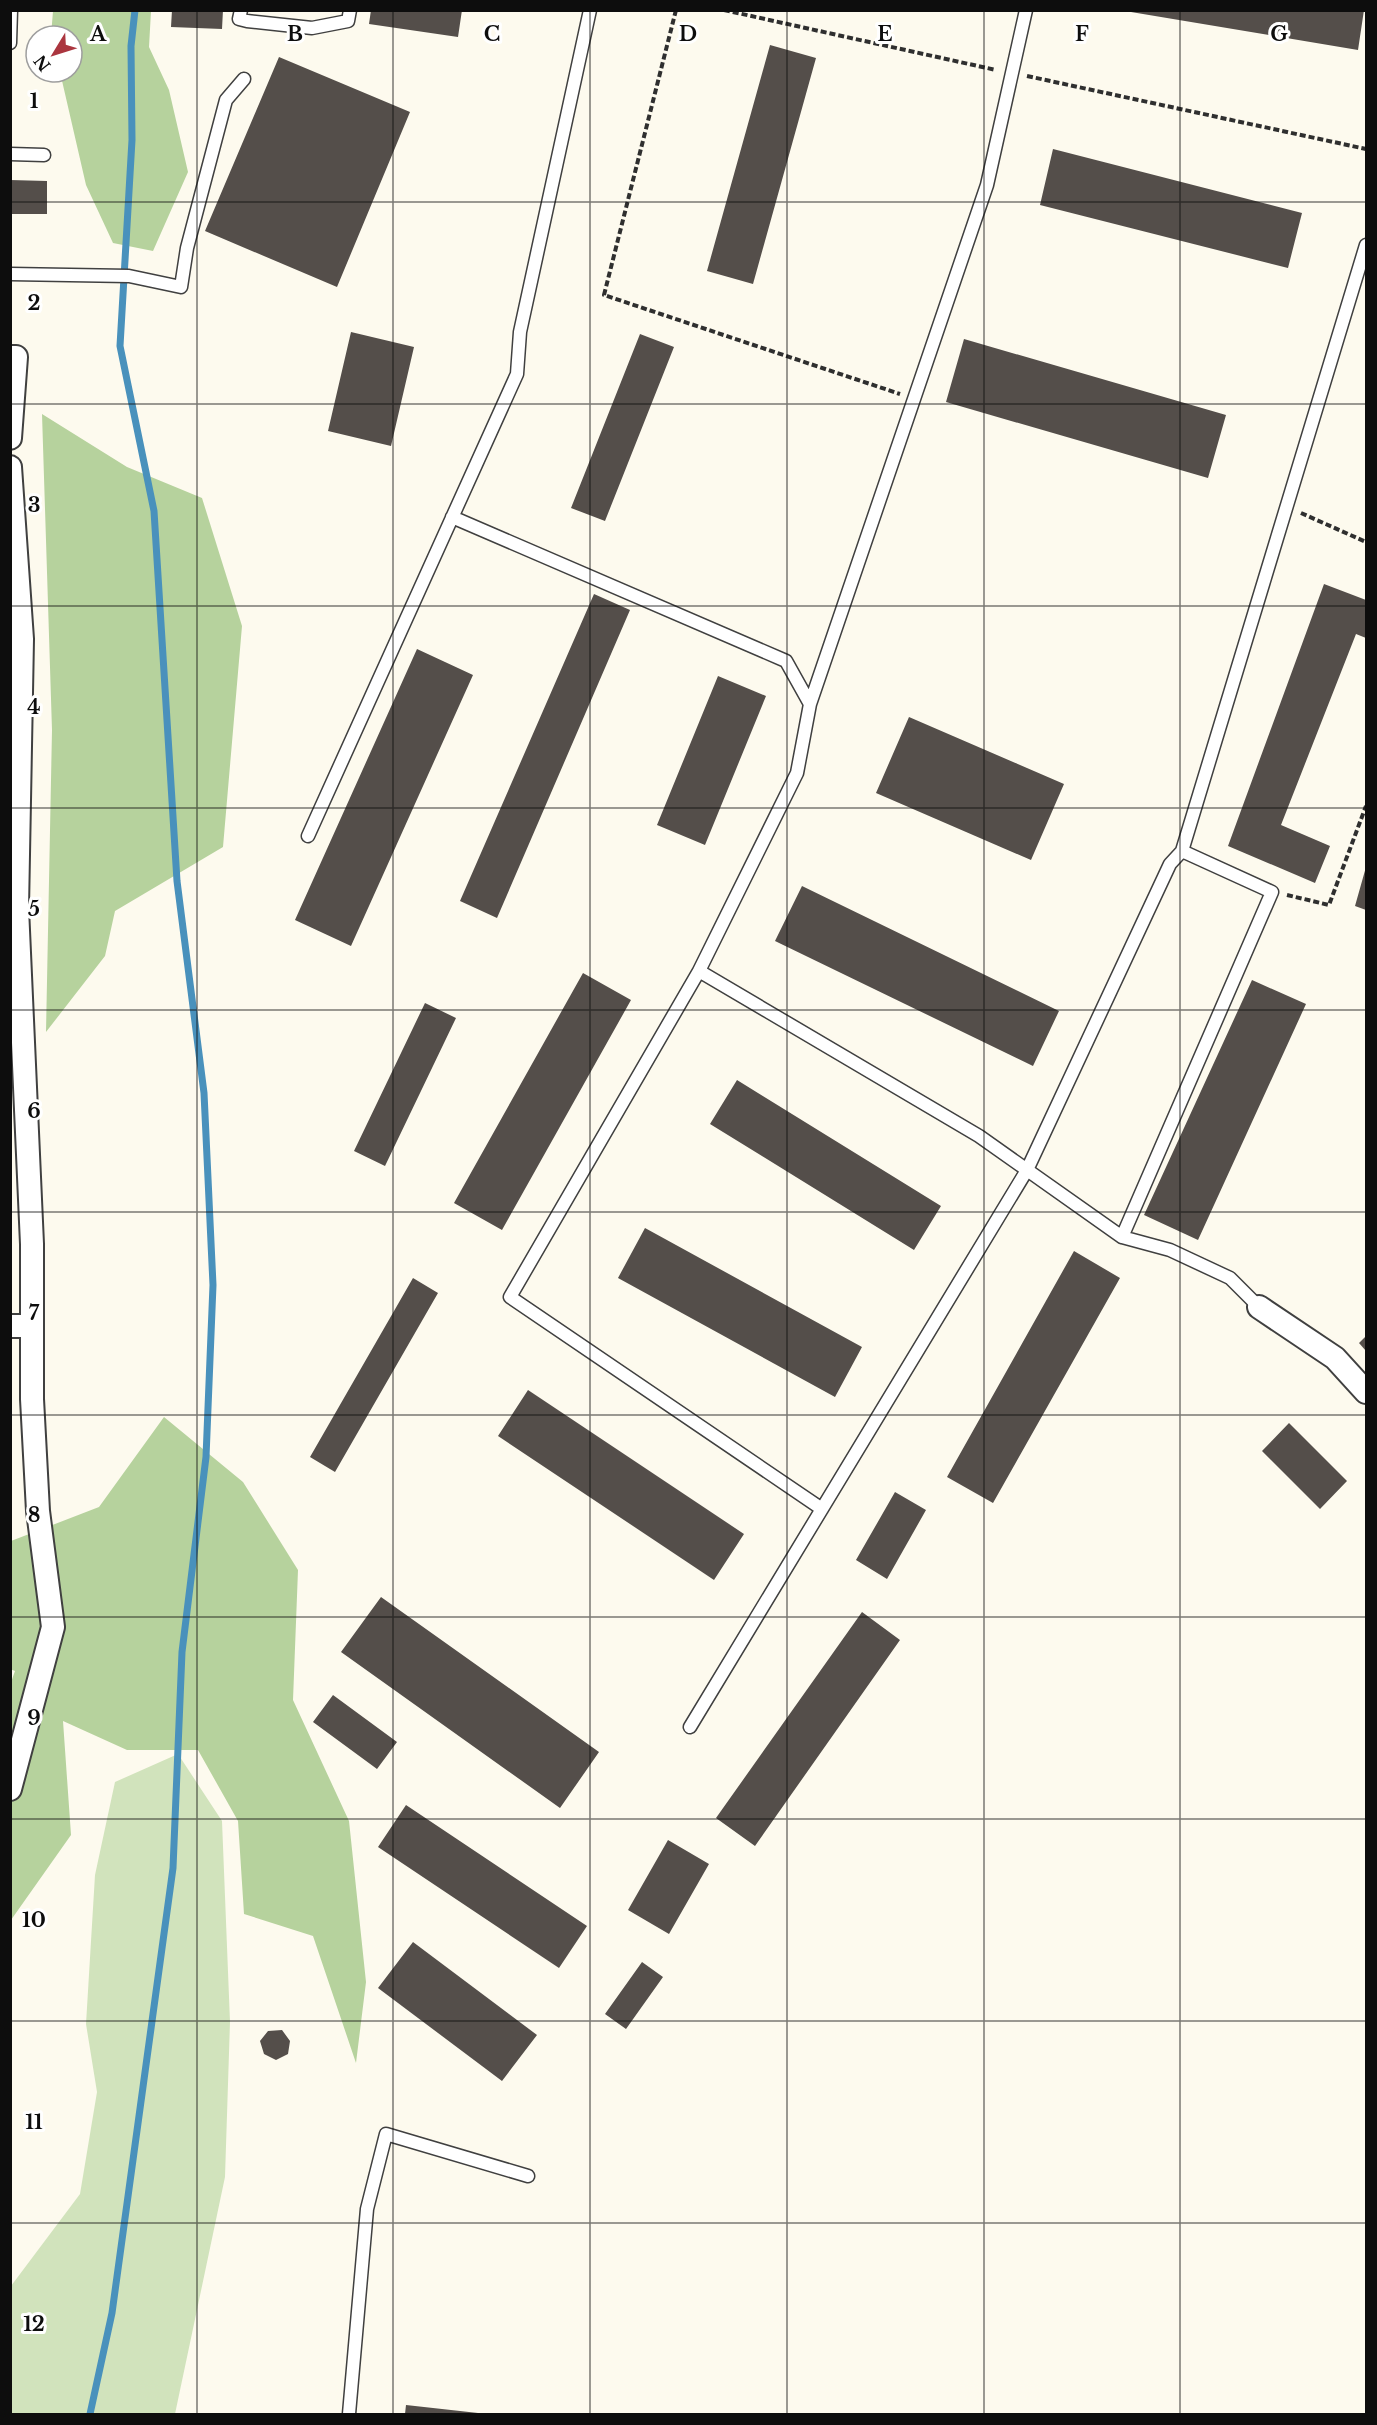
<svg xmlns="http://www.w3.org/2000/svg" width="1377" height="2425" viewBox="0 0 1377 2425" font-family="'Libre Baskerville',serif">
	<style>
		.green { fill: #d1e3bc }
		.forest { fill: #b6d29d }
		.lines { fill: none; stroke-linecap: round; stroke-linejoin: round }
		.stream { stroke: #4991bc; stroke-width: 7 }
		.building { fill: #544e4a }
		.lane-casing { stroke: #404040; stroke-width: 15 }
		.street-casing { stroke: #404040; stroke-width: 26 }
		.path { stroke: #2f2f2f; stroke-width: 4; stroke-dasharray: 6 3; stroke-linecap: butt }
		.lane { stroke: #fff; stroke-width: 12 }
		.street { stroke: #fff; stroke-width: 22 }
		.grid { fill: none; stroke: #0d0d0d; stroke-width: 1.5; stroke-opacity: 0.55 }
		.grid-label { font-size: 20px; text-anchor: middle; font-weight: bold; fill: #0d0d0d; stroke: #fff; stroke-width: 6; stroke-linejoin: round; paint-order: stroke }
	</style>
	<rect width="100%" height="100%" fill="#fdfaee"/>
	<path class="green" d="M178,1754L222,1821L230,2022L225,2177L175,2414H11V2286L80,2194L97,2092L86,2024L95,1875L115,1782Z"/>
	<path class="forest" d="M53,11H151L149,47L169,90L188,172L153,251L113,243L86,185L60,72H72V36H51Z
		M42,414L127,467L202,498L242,626L223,847L115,911L105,956L46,1032L52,730Z
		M164,1417L243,1482L298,1570L293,1700L349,1821L366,1982L356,2063L313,1936L244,1914L238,1821L198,1750H127L63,1721L71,1835L11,1920L10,1685L15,1671L10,1669L11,1541L99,1507Z"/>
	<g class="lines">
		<path class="stream" d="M90,2414L112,2313L173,1868L182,1652L206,1457L213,1285L204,1093L177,881L154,511L120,346L132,140L131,46L135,10"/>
	</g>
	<path class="building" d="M172,10H223L222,29L171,27Z
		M371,10H462L458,37L369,24Z
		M1119,10H1364L1358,50Z
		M770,45L816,58L753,284L707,271Z
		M279,57L410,112L337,287L205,231Z
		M1053,149L1302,213L1288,268L1040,205Z
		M10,180L47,181V214H10Z
		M351,332L414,347L391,446L328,431Z
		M640,334L674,347L605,521L571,508Z
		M964,339L1226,415L1208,478L946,402Z
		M1324,584L1366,600V638L1356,634L1281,825L1330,846L1315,883L1228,846Z
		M594,594L630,610L497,918L460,901Z
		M417,649L473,675L351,946L295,920Z
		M718,676L766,696L705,845L657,825Z
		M909,717L1064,784L1031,860L876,793Z
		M1366,867V910L1355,906Z
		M802,886L1059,1011L1033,1066L775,941Z
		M583,973L631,1000L502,1230L454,1203Z
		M1252,980L1306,1004L1198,1240L1144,1215Z
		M425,1003L456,1018L385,1166L354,1151Z
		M737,1080L941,1206L914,1250L710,1124Z
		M645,1228L862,1347L835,1397L618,1278Z
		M1074,1251L1120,1278L993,1503L947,1477Z
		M413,1278L438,1293L335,1472L310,1457Z
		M1366,1336V1351L1359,1343Z
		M528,1390L744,1534L714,1580L498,1436Z
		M1289,1423L1347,1481L1320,1509L1262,1451Z
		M895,1492L926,1510L887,1579L856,1560Z
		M381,1597L599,1752L560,1808L341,1652Z
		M862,1612L900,1640L755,1846L716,1818Z
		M333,1695L397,1742L377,1769L313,1722Z
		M406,1805L587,1926L559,1968L378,1847Z
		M668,1840L709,1864L669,1934L628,1910Z
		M413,1942L537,2035L502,2081L378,1988Z
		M642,1962L663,1977L626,2029L605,2014Z
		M282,2030L290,2041L288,2054L276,2060L264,2054L260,2041L268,2031Z
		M406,2405L478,2413V2414H405Z"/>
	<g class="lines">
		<g class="lane-casing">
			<path id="lane" d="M241,10L239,19L247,21L312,28L348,21L350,10
				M10,43L11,10
				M10,154L44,155
				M10,274L129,276L181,287L187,248L226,100L244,79
				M452,517L786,661L810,704L797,773L699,971L979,1136L1122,1237L1170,1250L1230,1278L1259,1307
				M810,704L987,185L1026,10
				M308,836L517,374L520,332L590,10
				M1182,851L1366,245
				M699,971L510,1297L822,1509
				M690,1727L1027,1170L1170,864L1182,851L1272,892L1122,1237
				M349,2414L367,2209L386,2134L528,2176"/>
		</g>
		<g class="street-casing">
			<path id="street" d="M10,357H16L10,438
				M10,467L22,639L17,908L32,1244V1399L38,1511L53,1627L10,1789
				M1259,1307L1335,1358L1366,1392
				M10,1326H32"/>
		</g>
		<path class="path" d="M676,10L604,295L900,394
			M724,10L996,70
			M1027,76L1366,149
			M1301,513L1366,542
			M1287,895L1329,905L1366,806"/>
		<use href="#lane" class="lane"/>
		<use href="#street" class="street"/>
	</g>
	<path class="grid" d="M197,10V2414M393,10V2414M590,10V2414M787,10V2414M984,10V2414M1180,10V2414M10,202H1366M10,404H1366M10,606H1366M10,808H1366M10,1010H1366M10,1212H1366M10,1415H1366M10,1617H1366M10,1819H1366M10,2021H1366M10,2223H1366"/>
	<g class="grid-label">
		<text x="98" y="41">A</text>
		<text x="295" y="41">B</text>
		<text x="492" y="41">C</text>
		<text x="688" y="41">D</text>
		<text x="885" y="41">E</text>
		<text x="1082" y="41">F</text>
		<text x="1279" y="41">G</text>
		<text x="34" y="108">1</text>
		<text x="34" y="310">2</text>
		<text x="34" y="512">3</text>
		<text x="34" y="714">4</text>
		<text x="34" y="916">5</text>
		<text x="34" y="1118">6</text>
		<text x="34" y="1320">7</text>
		<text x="34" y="1522">8</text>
		<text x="34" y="1725">9</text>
		<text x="34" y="1927">10</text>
		<text x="34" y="2129">11</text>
		<text x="34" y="2331">12</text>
	</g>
	<rect width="1377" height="2425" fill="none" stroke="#0d0d0d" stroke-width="24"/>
	<g transform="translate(54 54) rotate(232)"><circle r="28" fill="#ffffff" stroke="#9e9e9e" stroke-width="1.5"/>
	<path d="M0-4.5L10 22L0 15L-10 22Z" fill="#ab363f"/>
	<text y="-9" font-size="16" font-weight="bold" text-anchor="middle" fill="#0d0d0d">N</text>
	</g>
</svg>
